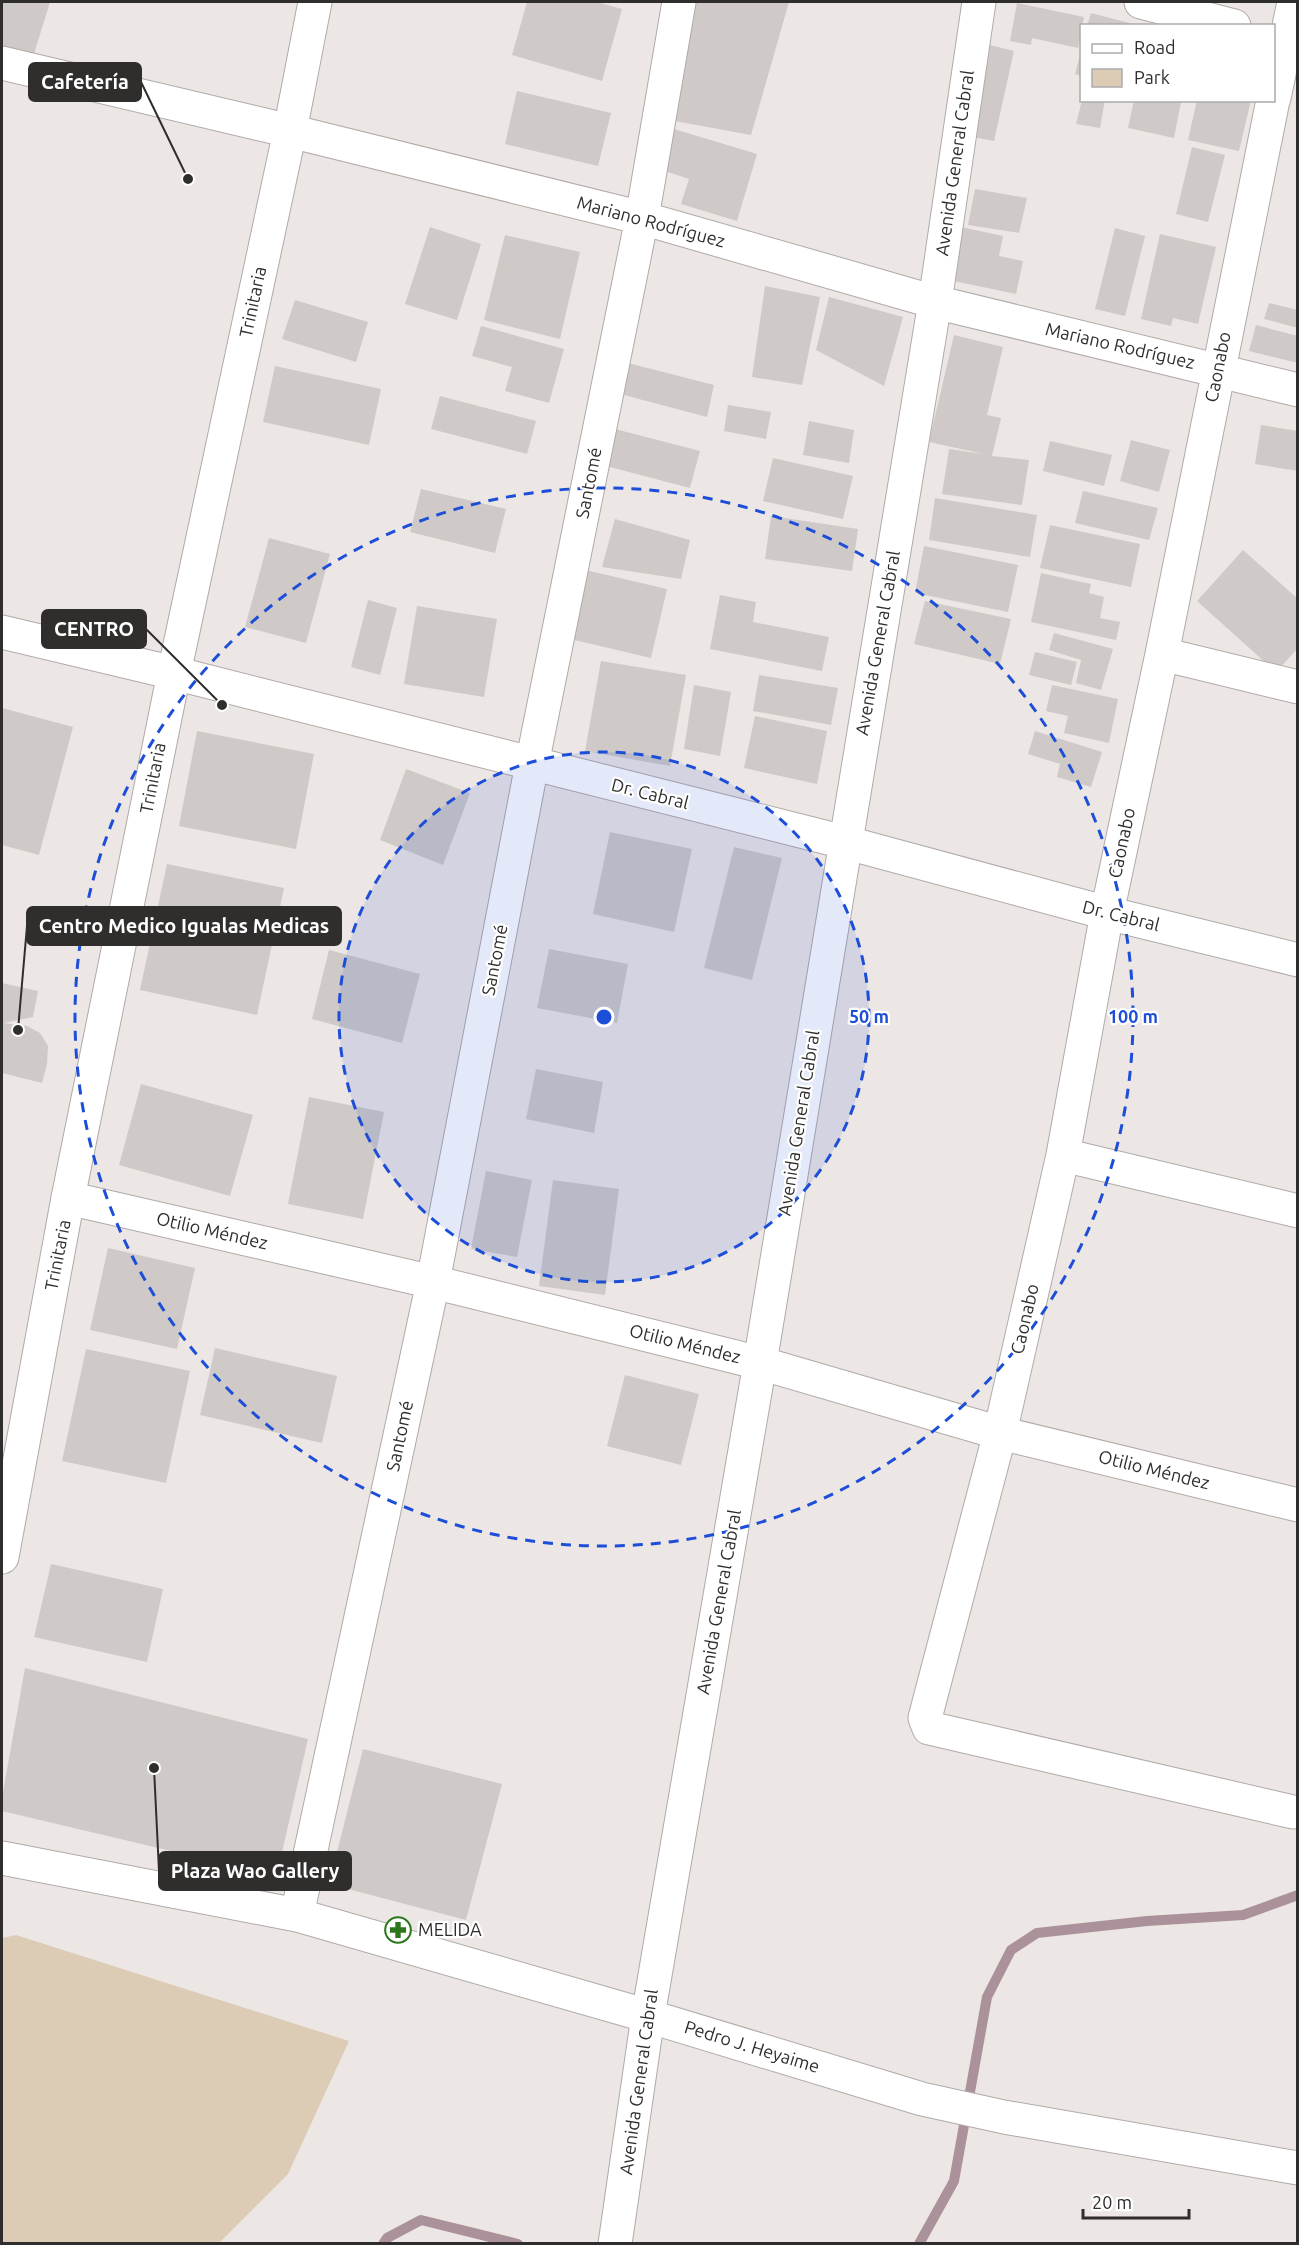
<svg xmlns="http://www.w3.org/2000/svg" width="1299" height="2245" viewBox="0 0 1299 2245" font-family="Ubuntu,sans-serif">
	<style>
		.green { fill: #dcccb5 }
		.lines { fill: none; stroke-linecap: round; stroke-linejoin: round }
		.stream { stroke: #aa919a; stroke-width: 10 }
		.building { fill: #cfcac7 }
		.street-casing { stroke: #b0aaa9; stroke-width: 35 }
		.secondary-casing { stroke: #b0aaa9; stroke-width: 35 }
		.street { stroke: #fff; stroke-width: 33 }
		.secondary { stroke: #fff; stroke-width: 33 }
		.ring { fill: none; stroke: #1d4ed8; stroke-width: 3; stroke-dasharray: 10 8 }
		.labels { text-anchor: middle; stroke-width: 4.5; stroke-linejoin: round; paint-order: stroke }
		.street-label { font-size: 18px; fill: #302e2d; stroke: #fff }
		.poi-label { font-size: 18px; fill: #302e2d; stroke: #fff; text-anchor: start }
		.centre { fill: #1d4ed8; stroke: #fff; stroke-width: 3 }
		.ring-label { font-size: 18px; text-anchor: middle; font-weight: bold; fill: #1d4ed8; stroke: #fff; stroke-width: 4.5; stroke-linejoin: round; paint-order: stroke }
		.leader { fill: none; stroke: #302e2d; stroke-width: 2 }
		.callout-dot { fill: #302e2d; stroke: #fff; stroke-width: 2 }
		.callout { fill: #302e2d; stroke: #302e2d; stroke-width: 2 }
		.callout-label { font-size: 20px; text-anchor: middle; font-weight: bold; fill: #fff }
	</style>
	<rect width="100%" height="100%" fill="#ece6e4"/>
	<path class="green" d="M16,1935L349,2041L288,2174L219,2243H2V1938Z"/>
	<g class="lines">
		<path class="stream" d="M383,2244L387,2238L421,2220L518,2244
			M919,2244L954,2181L987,1997L1011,1950L1037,1933L1147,1921L1243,1915L1298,1895"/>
	</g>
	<path class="building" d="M2,2H50L33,57L2,48Z
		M527,2H597L622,9L602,81L512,55Z
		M694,2H789L751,135L669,120Z
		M1017,3L1084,17L1078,48L1032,38L1031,45L1010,41Z
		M1091,13L1137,25V26H1087Z
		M986,44L1014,51L994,141L968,136Z
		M1081,52H1082V76L1075,74Z
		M517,91L611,113L598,166L505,144Z
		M1082,100H1105L1100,128L1076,124Z
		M1134,100L1181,102L1174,138L1128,128Z
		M1197,100H1251L1239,151L1188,140Z
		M674,129L757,154L737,221L681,204L689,179L662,170Z
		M1192,147L1225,155L1208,222L1176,214Z
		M975,189L1027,198L1019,233L968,225Z
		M430,227L481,244L457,320L405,304Z
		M961,227L1003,236L999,256L1023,261L1016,294L949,280Z
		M1115,228L1145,236L1125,316L1095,309Z
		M1160,234L1216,247L1198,324L1173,318L1171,326L1141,319Z
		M505,235L580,252L560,339L484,320Z
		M765,286L820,297L802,385L752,377Z
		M829,297L903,317L884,386L816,350Z
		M295,300L368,322L356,362L282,339Z
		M1269,303L1298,310V328L1264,319Z
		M1256,325L1298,336V363L1249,351Z
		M481,326L564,349L549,403L505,391L512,367L472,356Z
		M954,335L1003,347L987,415L1001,418L992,456L1029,460L1022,505L942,494L949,449L984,454L929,442Z
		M628,363L714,385L707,417L620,394Z
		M275,366L381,389L369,445L263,422Z
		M440,396L536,421L527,454L431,429Z
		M728,405L771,412L766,439L724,431Z
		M809,421L854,430L849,463L803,455Z
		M1261,425L1298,431V471L1255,464Z
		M615,429L700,451L690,488L606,466Z
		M1131,440L1170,450L1159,492L1120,481Z
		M1050,441L1112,455L1104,486L1043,471Z
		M773,458L853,476L843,519L763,501Z
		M421,489L506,509L495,553L410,532Z
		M1083,491L1158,508L1149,540L1075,523Z
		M935,498L1037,515L1030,557L929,540Z
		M771,516L858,529L852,571L765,559Z
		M615,519L690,540L681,579L602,567Z
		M1050,525L1140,544L1131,587L1040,568Z
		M269,538L330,554L306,643L245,627Z
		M924,546L1018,565L1008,612L915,593Z
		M1243,550L1298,599V648L1276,672L1197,601Z
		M581,569L667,589L651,658L566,638Z
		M1041,573L1091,584L1089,593L1104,597L1100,618L1120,622L1116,640L1031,622Z
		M720,595L756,602L753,622L829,637L822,671L710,649Z
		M368,600L397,608L380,675L351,667Z
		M925,601L1011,619L1000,664L914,644Z
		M417,606L497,619L484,697L404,684Z
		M1054,633L1113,649L1101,690L1076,683L1081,660L1049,650Z
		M1035,652L1077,662L1071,685L1029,675Z
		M601,661L686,675L670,766L585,751Z
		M759,675L838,688L831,725L753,711Z
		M694,685L731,692L720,756L684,749Z
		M1052,685L1118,699L1109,743L1064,733L1068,716L1046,711Z
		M2,708L73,727L39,855L2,845Z
		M755,716L827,731L817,784L744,768Z
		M197,731L314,754L296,849L179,826Z
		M1035,731L1102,752L1091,787L1057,777L1060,764L1028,754Z
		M406,769L470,793L443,865L380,840Z
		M610,832L692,849L674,932L593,914Z
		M734,847L782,858L752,980L704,968Z
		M167,864L284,888L257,1015L140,990Z
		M549,949L628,964L617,1023L537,1008Z
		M329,950L420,974L402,1043L312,1019Z
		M2,983L38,991L33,1017L4,1023L27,1026L40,1033L48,1046L47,1064L42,1083L2,1073Z
		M536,1069L603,1082L594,1133L526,1119Z
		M141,1084L253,1115L230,1196L119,1165Z
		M309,1097L384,1112L363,1219L288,1204Z
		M486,1171L532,1180L517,1257L471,1249Z
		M553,1180L619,1189L605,1295L539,1286Z
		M108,1248L195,1268L177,1349L90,1330Z
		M215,1348L337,1376L322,1443L200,1415Z
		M86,1349L190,1371L166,1483L62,1461Z
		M625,1375L699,1394L681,1465L607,1446Z
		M51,1564L163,1589L147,1662L34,1637Z
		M25,1668L308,1739L277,1874L188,1855L2,1811V1798Z
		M363,1749L502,1784L466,1920L329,1884Z"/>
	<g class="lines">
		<g class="street-casing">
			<path id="street" d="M1141,2L1234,26
				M2,63L290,131L642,218L935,302L1298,390
				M1274,98L1294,2
				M1273,100L1162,654L1107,913L1063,1155L1000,1433L925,1718L929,1728L1293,1812
				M1162,654L1298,687
				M174,673L290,131L315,2
				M1063,1155L1298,1211
				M68,1198L433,1282L760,1363L1000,1433L1298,1505
				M2,1858L297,1915L648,2016L922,2099L1004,2117L1298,2168
				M297,1915L433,1282L532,764L642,218L679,2
				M615,2244L648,2016L760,1363L935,302L979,2"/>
		</g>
		<g class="secondary-casing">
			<path id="secondary" d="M2,632L174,673L844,842L1107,913L1298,960
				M2,1557L68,1198L174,673"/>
		</g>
		<use href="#street" class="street"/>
		<use href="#secondary" class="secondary"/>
	</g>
	<circle cx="604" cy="1017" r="265" fill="#1d4ed8" fill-opacity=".12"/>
	<g class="ring">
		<circle cx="604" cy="1017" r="265"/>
		<circle cx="604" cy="1017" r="529"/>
	</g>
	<defs>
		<g id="pharmacy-ring" transform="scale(1.35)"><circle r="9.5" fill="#fff" stroke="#2c771c" stroke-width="1.5"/><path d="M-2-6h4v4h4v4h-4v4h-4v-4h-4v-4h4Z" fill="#2c771c"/></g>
	</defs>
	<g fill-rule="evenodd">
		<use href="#pharmacy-ring" x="398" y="1930"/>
	</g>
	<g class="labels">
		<g class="street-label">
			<text transform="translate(955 163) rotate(-82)" y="6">Avenida General Cabral</text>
			<text transform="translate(651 222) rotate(15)" y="6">Mariano Rodríguez</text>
			<text transform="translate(253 302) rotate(-78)" y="6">Trinitaria</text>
			<text transform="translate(1120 346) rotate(13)" y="6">Mariano Rodríguez</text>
			<text transform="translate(1218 367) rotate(-79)" y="6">Caonabo</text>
			<text transform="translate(589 483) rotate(-79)" y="6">Santomé</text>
			<text transform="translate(878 643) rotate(-80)" y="6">Avenida General Cabral</text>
			<text transform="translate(153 778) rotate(-79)" y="6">Trinitaria</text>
			<text transform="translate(650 794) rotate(14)" y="6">Dr. Cabral</text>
			<text transform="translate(1122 843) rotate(-78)" y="6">Caonabo</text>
			<text transform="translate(1121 916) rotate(14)" y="6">Dr. Cabral</text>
			<text transform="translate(495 960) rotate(-79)" y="6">Santomé</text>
			<text transform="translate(799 1123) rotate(-81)" y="6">Avenida General Cabral</text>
			<text transform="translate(212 1231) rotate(13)" y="6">Otilio Méndez</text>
			<text transform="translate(58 1255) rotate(-79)" y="6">Trinitaria</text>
			<text transform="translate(1025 1319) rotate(-77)" y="6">Caonabo</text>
			<text transform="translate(685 1344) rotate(14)" y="6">Otilio Méndez</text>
			<text transform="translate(400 1436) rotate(-78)" y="6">Santomé</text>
			<text transform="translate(1154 1470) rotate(14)" y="6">Otilio Méndez</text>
			<text transform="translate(719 1602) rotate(-80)" y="6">Avenida General Cabral</text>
			<text transform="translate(752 2047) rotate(17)" y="6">Pedro J. Heyaime</text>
			<text transform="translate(639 2082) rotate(-82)" y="6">Avenida General Cabral</text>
		</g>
		<g class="poi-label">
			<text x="418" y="1936">MELIDA</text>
		</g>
	</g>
	<circle cx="604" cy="1017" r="9" class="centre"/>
	<g class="ring-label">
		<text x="869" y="1023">50 m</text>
		<text x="1133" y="1023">100 m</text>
	</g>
	<path class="leader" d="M188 179L141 82M222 705L146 629M18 1030L27 926M154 1768L159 1871"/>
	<g class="callout-dot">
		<circle cx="188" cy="179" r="6"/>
		<circle cx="222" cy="705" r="6"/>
		<circle cx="18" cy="1030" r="6"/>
		<circle cx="154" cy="1768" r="6"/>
	</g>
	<g class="callout">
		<rect x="29" y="63" width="112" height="38" rx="6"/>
		<rect x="42" y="610" width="104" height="38" rx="6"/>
		<rect x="27" y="907" width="314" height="38" rx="6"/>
		<rect x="159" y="1852" width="192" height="38" rx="6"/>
	</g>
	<g class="callout-label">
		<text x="85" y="89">Cafetería</text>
		<text x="94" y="636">CENTRO</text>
		<text x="184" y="933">Centro Medico Igualas Medicas</text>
		<text x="255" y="1878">Plaza Wao Gallery</text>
	</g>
	<rect width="1299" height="2245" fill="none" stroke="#302e2d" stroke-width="6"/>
	<rect x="1080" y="24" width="195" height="78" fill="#ffffff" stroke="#acabab" stroke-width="1.5"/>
	<rect x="1092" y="44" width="30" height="9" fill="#ffffff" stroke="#acabab" stroke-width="1.5"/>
	<text x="1134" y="54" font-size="18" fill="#302e2d">Road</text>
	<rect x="1092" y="69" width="30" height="18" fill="#dcccb5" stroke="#acabab" stroke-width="1.5"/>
	<text x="1134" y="84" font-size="18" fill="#302e2d">Park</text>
	<path d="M1083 2209v9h106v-9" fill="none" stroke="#302e2d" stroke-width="3"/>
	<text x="1092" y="2209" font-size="18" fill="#302e2d" stroke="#ffffff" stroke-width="4.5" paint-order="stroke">20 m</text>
</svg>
